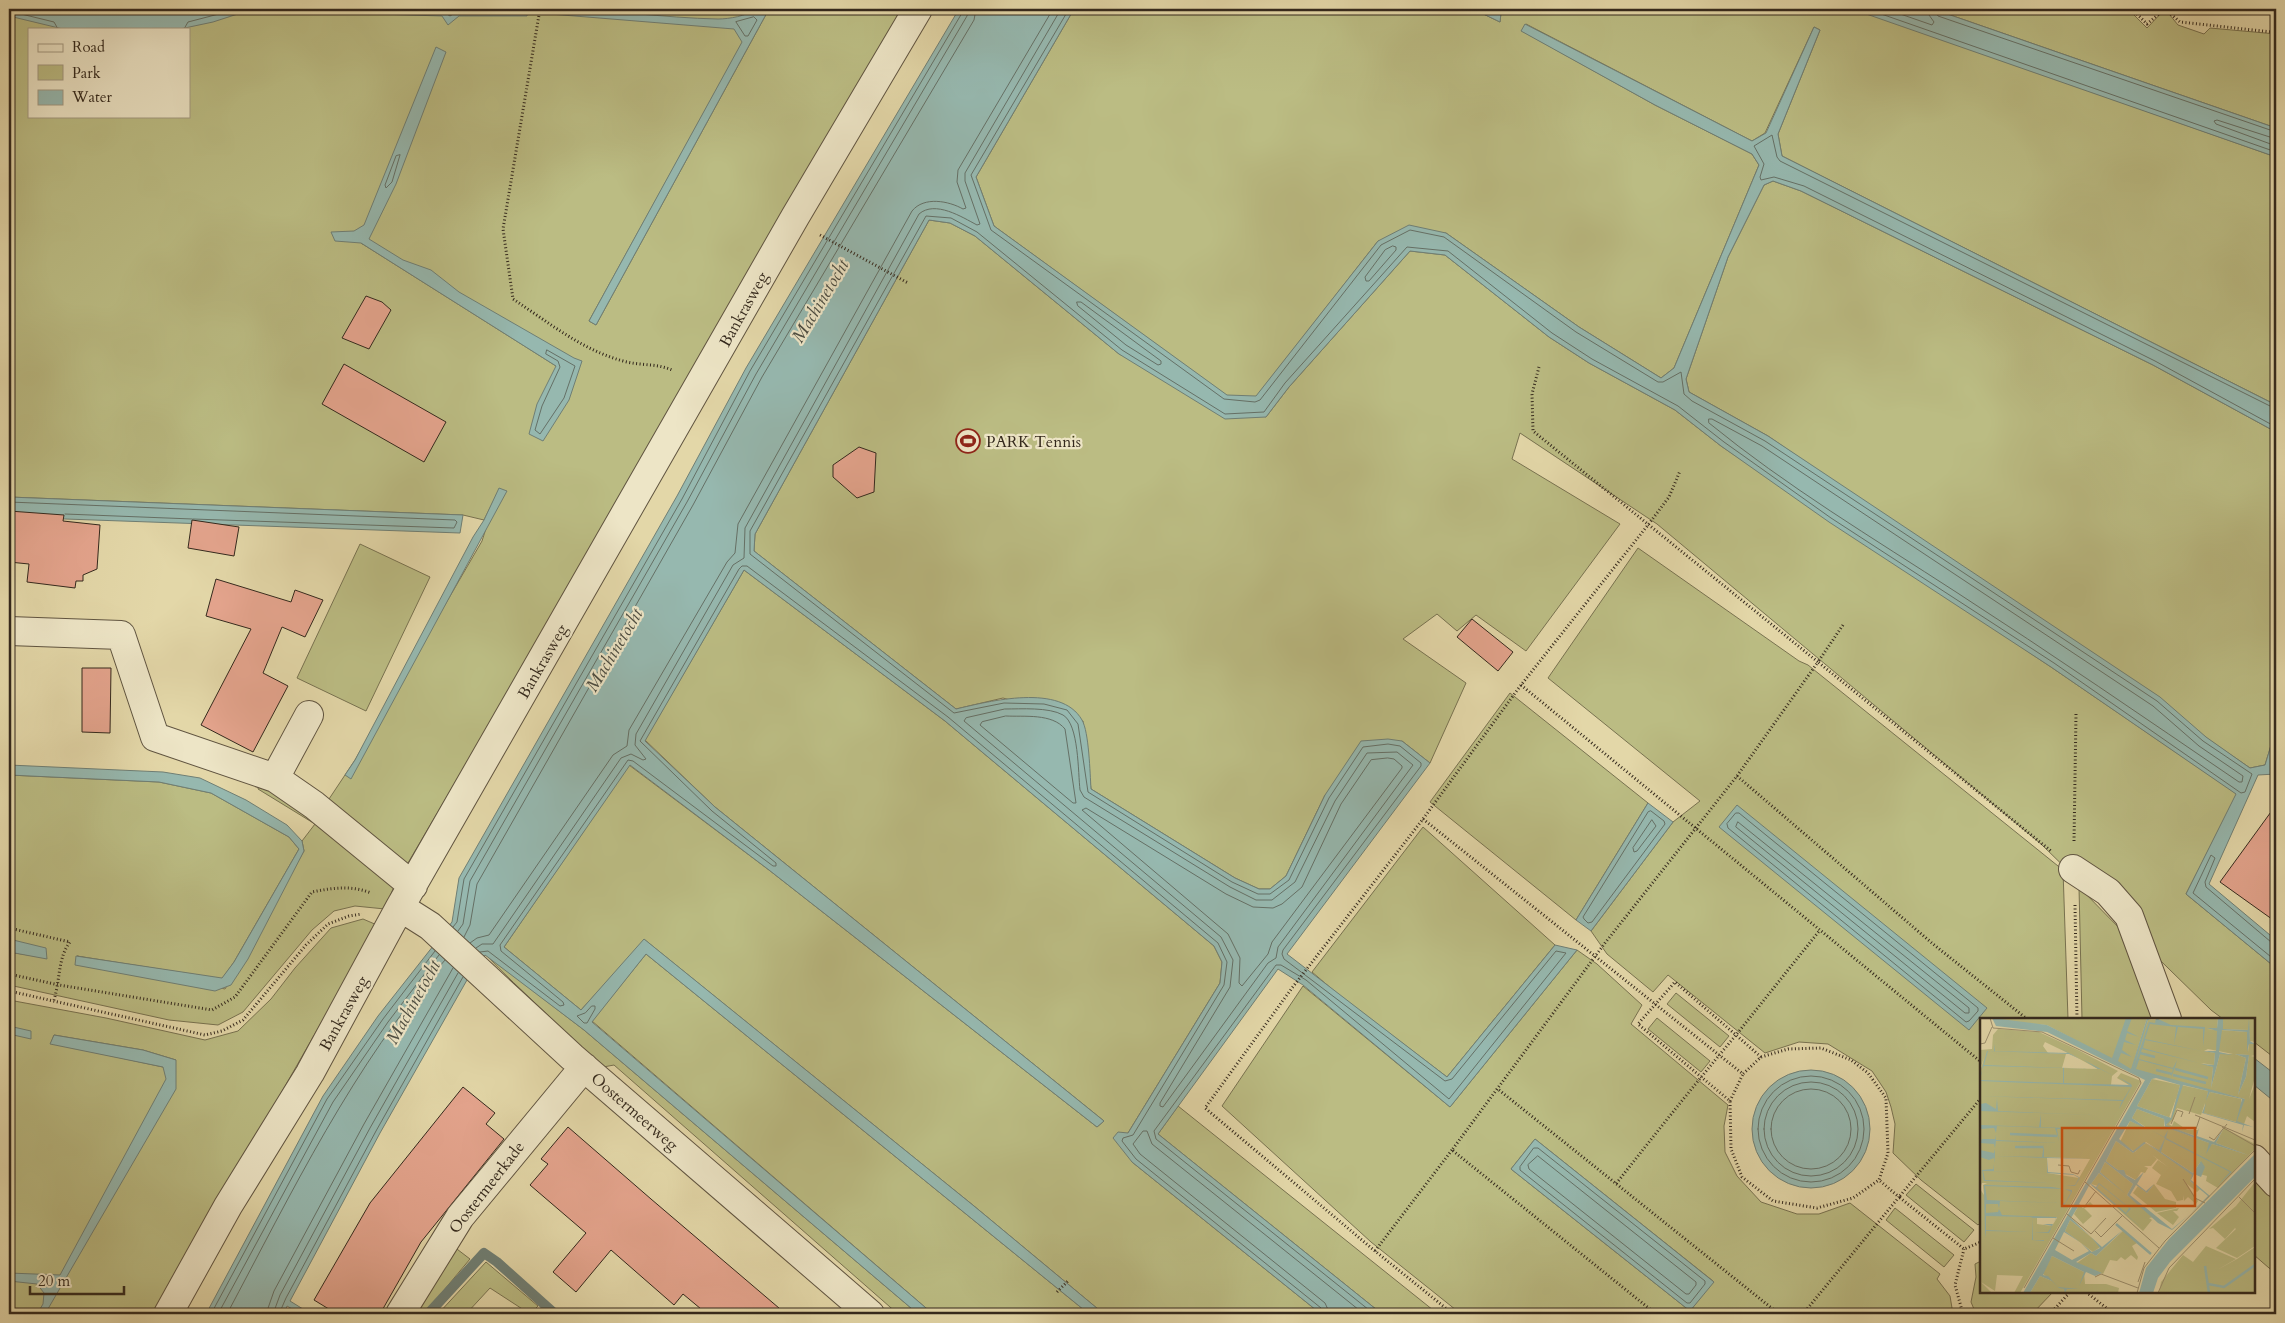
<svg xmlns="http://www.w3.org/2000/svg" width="2285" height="1323" viewBox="0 0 2285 1323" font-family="Cardo,serif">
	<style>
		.green { fill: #bbbc83; stroke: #787250; fill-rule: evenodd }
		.water { fill: #96b8af; stroke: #6f7f75 }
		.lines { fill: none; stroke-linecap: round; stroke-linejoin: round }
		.shore { stroke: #657066; stroke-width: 1 }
		.stream { stroke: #6f7f75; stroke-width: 10 }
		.building { fill: #e4a48d; stroke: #34291d }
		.minor-casing { stroke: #605440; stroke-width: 30 }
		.path { stroke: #34291d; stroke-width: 3; stroke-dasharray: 1 2.5; stroke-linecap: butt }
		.minor { stroke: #ede5c6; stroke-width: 28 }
		.labels { text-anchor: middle; stroke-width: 4.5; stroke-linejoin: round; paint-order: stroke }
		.street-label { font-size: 16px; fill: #34291d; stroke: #ede5c6 }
		.poi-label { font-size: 16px; fill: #34291d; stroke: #ede5c6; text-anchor: start }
		.water-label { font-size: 18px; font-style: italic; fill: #4c4d42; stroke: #ede5c6 }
		.inset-river { fill: none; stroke: #96b8af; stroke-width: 2.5 }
		.inset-road { fill: none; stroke: #9d9170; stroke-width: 1 }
		.view { fill: #cd520f; fill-opacity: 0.15; stroke: #cd520f; stroke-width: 2.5 }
		.inset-edge { fill: none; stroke: #34291d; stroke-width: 2.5 }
	</style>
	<rect width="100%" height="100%" fill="#e3d7a8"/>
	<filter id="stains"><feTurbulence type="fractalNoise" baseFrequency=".004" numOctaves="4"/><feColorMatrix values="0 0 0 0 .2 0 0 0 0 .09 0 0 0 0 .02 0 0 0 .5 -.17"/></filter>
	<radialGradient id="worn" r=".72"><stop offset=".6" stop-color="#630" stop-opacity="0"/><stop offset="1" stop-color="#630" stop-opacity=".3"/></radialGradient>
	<path class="green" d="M9,9H761L589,321L596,325L769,9H902L834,124L578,573L405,868L325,805L355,760L482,541L497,494L484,520L463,515L9,497ZM29,29H189V116H29ZM361,243L572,360L556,366Z
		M1074,9H1473L1500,22L1501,13L1493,9H1857L2276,157V405L1782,156L1778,134L1820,30L1814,27L1765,133L1752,141L1526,24L1522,31L1655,105L1752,154L1759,165L1674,368L1661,378L1579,327L1446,233L1378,241L1256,397L1227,396L994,226L976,177Z
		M1933,9H2128L2147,28L2165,9L2178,25L2204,34L2210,28L2276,34V128Z
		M1773,181L1801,191L2153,365L2276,432V729L2265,765L2250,768L1768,436L1689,392L1686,379L1728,257L1764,185Z
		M929,220L950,223L975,236L1119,354L1266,417L1289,387L1410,251L1445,255L1549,337L1589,363L1675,410L1721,446L2051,667L2237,794L2186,894L2276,968V1059L2254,1042V1019H2223L2211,1010L2041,844L1657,524L1520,433L1512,459L1620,524L1526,651L1476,615L1457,631L1437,614L1403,639L1466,683L1430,763L1402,741L1325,795L1286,876L1270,889H1259L1235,878L1091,789L1083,721L1003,698L956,709L754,551L755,534Z
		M360,544L430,577L366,711L297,678Z
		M1638,548L1799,661L1808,665L2063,870L2068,1019H1981V1222L1978,1225L1921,1180L1893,1153L1895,1124L1891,1107L1886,1092L1872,1071L1828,1044L1799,1042L1765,1053L1668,975L1653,992L1607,954L1591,931L1673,822L1700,801L1548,678Z
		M744,570L945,721L1214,946L1222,962L1220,983L1128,1133L1132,1162L1321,1314H1104L974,1206L645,940L581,1010L504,947L629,765L769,870L1097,1127L1104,1121L715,807L645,740Z
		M1510,693L1648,803L1576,920L1430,802Z
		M9,775L159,782L211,793L289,837L299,849L234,962L222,979L77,956L225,989L304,851L302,841L315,824L258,789L259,785L318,814L395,884L385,909L355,906L334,911L312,930L243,1012L218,1025L169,1020L9,985V952L47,958L9,943Z
		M1423,827L1555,945L1447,1077L1339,995L1312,972Z
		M2079,887L2126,935L2159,1019H2082Z
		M363,919L377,925L155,1314H9V1000L106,1018L205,1040L238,1031L271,999L295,968L331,928ZM54,1035L143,1050L176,1060L163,1067L51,1043Z
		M1577,950L1597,964L1642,1005L1631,1024L1728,1105L1724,1126L1725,1152L1737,1176L1761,1202L1797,1214H1819L1850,1203L1940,1274L1937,1279L1950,1296L1953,1314H1461L1371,1242L1222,1106L1303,986L1450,1107ZM1535,1139L1713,1281L1690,1311L1511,1169Z
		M485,954L584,1030L918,1314H898L614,1065L598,1068C564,1027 522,993 485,954Z
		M646,954L1089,1314H933L592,1021Z
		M1676,993L1729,1036L1720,1047L1667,1004Z
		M1657,1018L1710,1061L1701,1072L1648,1029Z
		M1178,1106L1438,1314H1382L1158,1134Z
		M2254,1172L2276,1193V1274L2254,1255Z
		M1916,1184L1974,1230L1964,1242L1906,1195Z
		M1895,1208L1954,1255L1944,1267L1886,1220Z
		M449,1243L470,1259L424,1314H404Z
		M1981,1261V1292H2053L2032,1314H1976L1971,1302L1976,1277L1975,1264Z
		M486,1262L538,1306L530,1314L490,1288L466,1314H438Z"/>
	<path class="water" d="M9,9H528L527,16H459L448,25L442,16L250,10L213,22L180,29H63L9,16Z
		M552,9C608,9 663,18 718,19C729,19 747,16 755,9H769L596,325L589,321L742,42L734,29L550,14Z
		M959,9H1074L976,177L994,226L1227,395L1256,396L1378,241L1409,225L1446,233L1579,327L1661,378L1674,368L1759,165L1752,154L1655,105L1521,31L1525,24L1752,141L1766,133L1814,27L1820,30L1778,134L1782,156L2276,405V432L2153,365L1801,191L1773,181L1764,185L1728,257L1686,379L1689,392L1768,436L2160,697L2206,737L2250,768L2265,765L2276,729V774L2258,775L2209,884L2276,940V968L2186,894L2236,794L2051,667L1829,522L1721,446L1675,410L1589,363L1549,337L1445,255L1410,251L1289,387L1266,417L1225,419L1119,354L975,236L950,223L929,220L755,534L754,551L956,709C990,701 1061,683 1082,720C1089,732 1090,773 1091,789L1235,878L1259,889H1270L1286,876L1325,795L1361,741L1388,739L1402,741L1430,763L1287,954L1447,1077L1555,945L1577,950L1450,1107L1303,985L1278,969L1158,1134L1382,1314H1321L1132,1162L1113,1138L1118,1132L1128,1133L1220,983L1222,962L1214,946L945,721L744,570L645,741L715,807L1104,1121L1097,1127L769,870L630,765L504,947L581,1010L644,939L974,1206L1104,1314H1089L646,954L592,1022L933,1314H918L584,1030L485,955L467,980L380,1133L290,1301L311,1314H301L287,1306L284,1314H206L323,1096L378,1016L452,922L459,878L677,496L746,368Z
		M1473,9H1493L1501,13L1500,22Z
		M1852,9H1933L2276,128V157Z
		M436,47L446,52L396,184L369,239L403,260L431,270L459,292L574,358L582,361L569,400L543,441L529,434L537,404L556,366L361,243L335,241L331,232L354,231L364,225Z
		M499,488L507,491L351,779L345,775L355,760L473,537L484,520Z
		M9,497L463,515L460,533L9,517Z
		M9,765L163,772L200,778L246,800L287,825L302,841L304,851L248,959L231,985L215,991L75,965L76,956L222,978L234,962L299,849L289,837L211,793L159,782L9,775Z
		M1648,803L1673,822L1591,931L1576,920Z
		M1737,805L1987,1008L1969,1030L1719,827Z
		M9,939L46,948L47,959L9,952Z
		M9,1026L31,1031V1039L9,1034Z
		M54,1035L143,1050L176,1060V1089L45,1314H37L43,1304L44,1293L37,1284L9,1281V1273L60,1275L166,1079L163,1067L50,1044Z
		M2254,1058L2276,1075V1103L2254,1085Z
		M1752 1129a59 59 0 1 1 118 0a59 59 0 1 1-118 0Z
		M1535,1139L1714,1282L1690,1311L1511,1169Z"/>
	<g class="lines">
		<path class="shore" d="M377,9L442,11L450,16L458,11H521L523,9
			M557,9L609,14L611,9
			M1069,9L971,175L991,230L1224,399L1255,402L1260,400L1381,245L1410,230L1444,237L1576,332L1658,382H1663L1681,372L1684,394L1692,401L1765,441L2157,701L2203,741L2252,774L2245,792L2241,793L2054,663L1831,518L1724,442L1678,406L1592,359L1552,333L1448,251L1407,247L1285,383L1264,412L1225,414L1122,350L977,232L951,218L926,216L750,531V554L954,713L1004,703L1044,704L1067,710L1078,724L1088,792L1232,882L1258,894H1270L1289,880L1329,798L1363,747L1388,744L1400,746L1421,763V766L1283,950L1282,954L1284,959L1445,1081L1452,1079L1556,951L1566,953L1449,1099L1306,980L1281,965H1276L1154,1131L1156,1139L1374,1314
			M1867,9L2276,152
			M1886,9L1932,25L1934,22L1929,15L1928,9
			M1934,9L1938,16L2276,132
			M9,11L54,22L58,29
			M754,17L757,20L748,36H745L736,22Z
			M184,29L188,22L238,9
			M2276,139L2217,120L2214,121L2216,124L2276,146
			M400,155L392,182L386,188L385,185L396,156Z
			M1393,246L1396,247V250L1369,281H1366L1365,277L1385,250Z
			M1077,302H1081L1161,361V364L1158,365L1126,345L1078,306Z
			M547,350L575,366L564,398L540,434L535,430L542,406L560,367L558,361L546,354Z
			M2276,409L1780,161L1777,157L1772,135L1754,146L1764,164L1760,177L1761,180L1774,177L1804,186L2155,361L2276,427
			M1709,419H1712L1762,446L2153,706L2199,746L2243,776L2242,782H2239C2145,718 2052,654 1956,592C1873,538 1786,486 1709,423Z
			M9,502L455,520L457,522L454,528L193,519
			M65,514L192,519
			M1005,709C1021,709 1049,707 1063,715C1079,724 1078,773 1080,790L1084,797L1230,887L1256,900H1272L1295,882L1335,801L1367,753L1397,752L1413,765L1278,947L1276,958L1268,963L1163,1107L1160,1106V1103L1230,987L1233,960L1221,937L964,721L966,718Z
			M1006,716C1024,717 1052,713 1065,729L1076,803H1073L980,725L982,722Z
			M1388,758L1394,759L1402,766V768L1272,942L1268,954L1242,986L1239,983L1240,958L1228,934L1082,810L1086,808L1226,894L1253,907L1273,908L1282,904L1302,887L1341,804L1371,760Z
			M1651,811L1664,821L1665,824L1592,922L1588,923L1584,919L1583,917L1648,812Z
			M1736,813H1739L1978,1008V1011L1969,1021L1966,1022L1728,828L1727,824Z
			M1652,820L1656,826L1637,851L1634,852L1633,848Z
			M1738,822L1969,1008V1013H1965L1736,827Z
			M453,927L457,922L464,879L682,499L750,371L962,13L963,9
			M458,931L463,924L470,881L687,502L756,374L967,16L969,9
			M464,937L470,925L477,884L693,505L762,377L974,20L976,9
			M470,943L477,938L489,935L613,755L627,746L629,730L727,562L735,553L738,524L912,211C924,196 949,201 963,209L966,208L957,182L958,170L1053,9
			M2276,943L2271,942L2206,887L2205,882L2215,858L2211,855L2193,893L2276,961
			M476,948L482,944H493L621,758L631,754L643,760L646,759L635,745L636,734L733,565L744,558L745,528L919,214C935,200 962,217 977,225L980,224L965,181V173L1061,9
			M480,952L488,951L560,1006L564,1005L563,1002L501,951L500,945L628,760L633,761L773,866H776V863L712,811L640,741L739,569L742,566H747L948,717L1218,943L1227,962L1224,985L1133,1135L1123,1138L1122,1141L1136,1159L1321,1308L1323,1314
			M592,1006H595V1009L587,1023H584L577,1016L585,1013Z
			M1758 1129a53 53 0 1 1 106 0a53 53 0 1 1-106 0Z
			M1764 1129a47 47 0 1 1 94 0a47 47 0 1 1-94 0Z
			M1771 1129a40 40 0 1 1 80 0a40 40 0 1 1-80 0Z
			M1534,1148H1538L1705,1281V1284L1690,1303H1687L1520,1170V1167Z
			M1538,1156L1696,1282V1285L1689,1294H1686L1529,1169L1528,1165Z
			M211,1314L327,1099L383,1019L435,951
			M218,1314L333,1102L388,1022L439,955
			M227,1314C292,1192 353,1065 445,960
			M266,1314L274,1291L364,1124L453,968
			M273,1314L280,1295L370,1128L458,973
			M279,1314L286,1298L376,1131L463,977
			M1330,1314L1325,1303L1140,1154L1133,1144L1143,1131H1147L1152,1144L1364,1314"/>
		<path class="stream" d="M428,1314L484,1253L497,1262L555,1314"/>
	</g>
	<path class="building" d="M366,296L382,302L391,310L369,349L342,338Z
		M344,364L446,422L424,462L322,404Z
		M859,447L876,453L874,492L857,498L833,477V465Z
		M9,511L64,515L63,521L100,525L97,569L83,575V581H76L75,588L27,582L29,564L9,562Z
		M192,520L239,527L234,556L188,548Z
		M216,579L291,602L295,590L323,600L305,637L282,627L263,673L288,686L253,752L201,725L251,629L206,616Z
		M1472,619L1513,652L1498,671L1457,637Z
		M82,668H111L110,733L82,732Z
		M2276,805V922L2220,882Z
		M463,1087L495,1113L486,1124L504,1139L421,1242L380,1314H337L314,1300L370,1203Z
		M568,1127L651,1199L786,1314H707L683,1294L674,1305L611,1250L576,1292L553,1272L586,1233L530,1185L548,1164L541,1159Z"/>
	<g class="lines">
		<g class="minor-casing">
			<path id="minor" d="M9,631L121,635L155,737L275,778L309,715
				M275,778L314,805L413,886
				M2073,869L2108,892L2129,916L2167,1019
				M400,907L430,926L572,1057L870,1314
				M2254,1159L2276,1183
				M168,1314L228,1206L310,1073L400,907L795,217L918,9
				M400,1314L460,1217L584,1067"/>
		</g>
		<path class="path" d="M540,9L503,229L513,299C548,322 582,350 623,361C640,366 656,363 672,370
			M2132,9L2147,24L2165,9L2180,22L2272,32L2276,17
			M820,235L908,283
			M1539,367L1532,394L1533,431L1818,662L1737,776L1605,943L1452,1150L1656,1314
			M1843,625L1818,662L2051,851
			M1521,685L1981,1062
			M1737,776L1933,944L2027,1019
			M1423,819C1530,904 1636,989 1743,1074L1761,1057L1788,1049L1821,1048L1851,1060L1868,1073L1886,1098L1888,1153L1879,1180L1853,1198L1817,1208L1773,1201L1742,1177L1731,1149L1730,1101L1638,1024L1675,982L1736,1035C1695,1084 1655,1134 1616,1184
			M2074,841L2076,714
			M2075,905L2077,1019
			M9,928L70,942C58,957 60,981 54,1000
			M9,974L59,985L212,1010L235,997L312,892C332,888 351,885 371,893
			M9,991L205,1035L222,1031L243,1020L306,945L328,924L349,916L362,914
			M1761,1057L1736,1035L1820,930
			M1499,1090L1779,1314
			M1981,1098L1899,1197L1964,1249L1981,1242
			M1730,1101L1743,1074
			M1452,1150L1375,1251L1453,1314
			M1375,1251L1205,1108L1292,988L1423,819L1521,685L1648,525L1669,497L1680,471
			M1057,1292L1069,1280
			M2086,1292L2114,1314
			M1803,1314L1899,1197L1879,1180
			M1963,1314L1955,1285L1964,1249
			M2050,1314L2070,1292"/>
		<use href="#minor" class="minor"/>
	</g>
	<defs>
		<g id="stadium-ring" transform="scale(1.25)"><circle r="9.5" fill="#ede5c6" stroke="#8f2418" stroke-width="1.5"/><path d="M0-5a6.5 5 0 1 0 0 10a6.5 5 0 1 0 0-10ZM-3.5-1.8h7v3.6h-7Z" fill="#8f2418"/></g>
	</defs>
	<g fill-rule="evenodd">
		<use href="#stadium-ring" x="968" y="441"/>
	</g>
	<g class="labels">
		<g class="street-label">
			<text transform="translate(743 309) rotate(-61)" y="6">Bankrasweg</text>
			<text transform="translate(542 661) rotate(-60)" y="6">Bankrasweg</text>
			<text transform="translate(343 1013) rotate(-61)" y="6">Bankrasweg</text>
			<text transform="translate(635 1111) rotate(41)" y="6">Oostermeerweg</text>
			<text transform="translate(486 1187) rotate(-52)" y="6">Oostermeerkade</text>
		</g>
		<g class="poi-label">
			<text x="986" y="447">PARK Tennis</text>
		</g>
		<g class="water-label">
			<text transform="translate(820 301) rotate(-59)" y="6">Machinetocht</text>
			<text transform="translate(614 650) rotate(-59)" y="6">Machinetocht</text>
			<text transform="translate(413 1002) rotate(-61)" y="6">Machinetocht</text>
		</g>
	</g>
	<g transform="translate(1980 1018)">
		<rect width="275" height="275" fill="#e3d7a8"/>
		<path d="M19,0H167L153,46L168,2L238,0L237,10L227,11L267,14L268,34L269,26H275V37L271,38L275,39V59L269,81L275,66V104L267,98L264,106L224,95L225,85L221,97L197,90L193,102L189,106L192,108L194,103L207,112H218L216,118L186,108L201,67L228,73L227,80L230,74L261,81V85L265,81L152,52L67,7L20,3ZM228,31L253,36H240L231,70L233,49L221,45L234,47L235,35L224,33ZM255,36L269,37L266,59L258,77L266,40ZM243,0H275V24L270,23L269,12L242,11ZM18,11L59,14L98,32L138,53L132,58L131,67H149L137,60L141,55L161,63L40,275H34L43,258L17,257L15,273L18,275L1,264L12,275H0V171L4,177L3,167L7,165H2L0,170V54L4,40L0,51V32L12,31L13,17ZM65,24L94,38L118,51L82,50L86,36L68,35L63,28ZM67,139L109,141H110L99,160L67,155ZM57,199H77V200L72,208L57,206ZM172,61L200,67L191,100L157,88ZM157,91L184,101V108L189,110L229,125V129L232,126L268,137L236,125L244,110L275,126V131L238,170L226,163L227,158L216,155L221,143L213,155L166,124L155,134L140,124L150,103L167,110L152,100ZM136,123L153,135L166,125L213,157L210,163L220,171L217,174L207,166L218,183L216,186L208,179L204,183L203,177V182L197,183L191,173L176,166L181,157L172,150L178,142L188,149L171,136L177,141L171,148H164L168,150L165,155L161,154L156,162L138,152L126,143ZM125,144L153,166L147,177L174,199L169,200L172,202L163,213L110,166L116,170L118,168L111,166L119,155L134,167L120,154ZM275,164V228L257,240L236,230L256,211L253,208L255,210L245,221L233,210L229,211L256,188ZM174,166L185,181L196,184V190L176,194L153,175L158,168L167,175ZM110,184L113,187L104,190L112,198L103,206L94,196L99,187L103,190ZM199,190L197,193H193L199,199L193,207L177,195ZM90,202L111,219L120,229L113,234L85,213ZM144,212L165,230L157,225L152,228L158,239L157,242L151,237L145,242L141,239L137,243L130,242L123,256L97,245L111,235L116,238ZM226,228L256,241L237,252L257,241L275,229V275H179L181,264L203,237L213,244ZM72,238L104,254L105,266H126L139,270L138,275H50L60,258L72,263L62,255Z" fill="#bbbc83" fill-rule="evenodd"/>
		<path d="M12,0L67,7L132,40L146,0H152L147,13L159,19L147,15L145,22L156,27L144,24L142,32L152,39L141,35L138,43L151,51L167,0H174L168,2L153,52L169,4L175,5L176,0L191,7L225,9L223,29V11L198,9L194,26L196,9L170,6L165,21L222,33L165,22L163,30L219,45L162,31L159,41L193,50L197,42L195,49L191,60L193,51L159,42L156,51L265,81L257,103L273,109L264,107L262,114L263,107L222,95L226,85L224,95L256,104L262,81L230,74L226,83L228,73L203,67L192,101L186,107L215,118L219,110L217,118L234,124L243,111L236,125L268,137L232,126L226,136L229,125L185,109L184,101L157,91L152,100L169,112L150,103L139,121L153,133L164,124L179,132L185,120L171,112L184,119L188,112L186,120L252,154L238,167L250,154L185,121L181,134L213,155L221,143L225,149L221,159L214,156L211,162L230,178L212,194L228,178L210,163L212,157L166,125L153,135L136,123L126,143L138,152H144L146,157L155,162L164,154L157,166L166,173L174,166L167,175L156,167L150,177L192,211L210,196L192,212L178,205L147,177L153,166L125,144L120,154L146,176L119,155L111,166L116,169L119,165L151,191L146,196L164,212L110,166L99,186L105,190L99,187L91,200L110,218L90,202L85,213L100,224L84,214L75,232L92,242L109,233L101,225L112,234L120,230L111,219L122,229L143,212L116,238L111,235L96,244L122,255L115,258L106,254L99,268L104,254L72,238L63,257L68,258L78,269L99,271H87L85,275L84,271L79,270L72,263L60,258L50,275H43L165,62L67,14L16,8ZM176,60L200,67L191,100L157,88L172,61ZM119,166L149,190L146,195L117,170ZM238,0H243V11L268,12L269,0L270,23L275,26H269L267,34V14L242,12L239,34L253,37L240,36L231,70L233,49L221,46L234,47L235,35L223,33H236L237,13L227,10H237ZM15,26V33L88,35L78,29L100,41L89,36L8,33L4,47L118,51L102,41L134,58L120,51L84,50V65L150,67L138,59L151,66L152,68L139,91L142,83L0,78L143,82L151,69L0,63V58L2,53L0,62L83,65V50L4,48L2,51L7,33H14ZM255,36L269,37L266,59L258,77L266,40ZM17,80L18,93L114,97L0,93V86L6,85L16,91ZM61,96V109L113,111H77L79,123L75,110L17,108L16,115L14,110L0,111V107L59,109ZM15,117L16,122L78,125L16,123L15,130L14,126L0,125L2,121H15ZM64,126V139L109,141L67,140L68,154L93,156L99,159L100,160L95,168L86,167H95L99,160L94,157L67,155V140L15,138L14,145V140L9,142L0,139V132L14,135L15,131V138L62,139ZM275,136V159L190,244L178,260L173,275H159L166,250L189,221ZM0,140L2,152L13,151V146L14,153L65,154L3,153L5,162L69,165L4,163ZM4,167L72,169L84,171L5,168L7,182L80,185L20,183L19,190L18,186H6V195L18,194L19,191L22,197L77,199L84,187L81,185H85L91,174L85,171L92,172V174L74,204L76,200H53V214H68L72,208L63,206H73L69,215L53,214V222H64V223L52,222L53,200L50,199L6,198V212L50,214L6,213L5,220Z" fill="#96b8af" fill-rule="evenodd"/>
		<path class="inset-river" d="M160,35L175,39M195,51L228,60M176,52L192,56M193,57L226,65M30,116L77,118M35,129H63M136,206L171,236M225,248L229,275M228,266L244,269L275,247"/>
		<path class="inset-road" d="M10,0L13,10L62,14L159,60L161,65L44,270M0,26L5,25L12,9M209,96L215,79M215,97L220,99L216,111M220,99L275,122M191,106L197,92L203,94L201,99M242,109L275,128M229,119L234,122L247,106M78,147L89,148L91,154L98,156L100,152M203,161L215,180L225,185M105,164L179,230M259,179L275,195M105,188L116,173M87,196L111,216L126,200M115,213L121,219L143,197M73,220L94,233M115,259L121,256L158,270M158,264L165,244M157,275L164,250L185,223L275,132M178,275L189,250L275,161"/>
		<path class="view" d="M82,110H215V188H82Z"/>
		<rect width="275" height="275" class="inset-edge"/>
	</g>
	<rect width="2285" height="1323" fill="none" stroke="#e3d7a8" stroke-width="30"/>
	<rect x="10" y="10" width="2265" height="1303" fill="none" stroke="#34291d" stroke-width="2.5"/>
	<rect x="15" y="15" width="2255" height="1293" fill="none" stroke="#34291d"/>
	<rect x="28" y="28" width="162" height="90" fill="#ede5c6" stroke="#a39a82"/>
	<rect x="38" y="44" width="25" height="8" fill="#ede5c6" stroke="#a39a82"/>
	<text x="72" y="52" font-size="15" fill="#34291d">Road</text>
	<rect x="38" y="65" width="25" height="15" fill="#bbbc83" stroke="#a39a82"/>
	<text x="72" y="78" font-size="15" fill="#34291d">Park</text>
	<rect x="38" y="90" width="25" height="15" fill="#96b8af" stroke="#a39a82"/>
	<text x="72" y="102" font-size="15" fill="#34291d">Water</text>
	<path d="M30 1286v8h94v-8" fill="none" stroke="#34291d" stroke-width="2.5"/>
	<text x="38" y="1286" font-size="15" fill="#34291d" stroke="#ede5c6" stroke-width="4" paint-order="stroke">20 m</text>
	<rect width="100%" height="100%" filter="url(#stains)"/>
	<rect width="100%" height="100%" fill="url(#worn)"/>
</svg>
